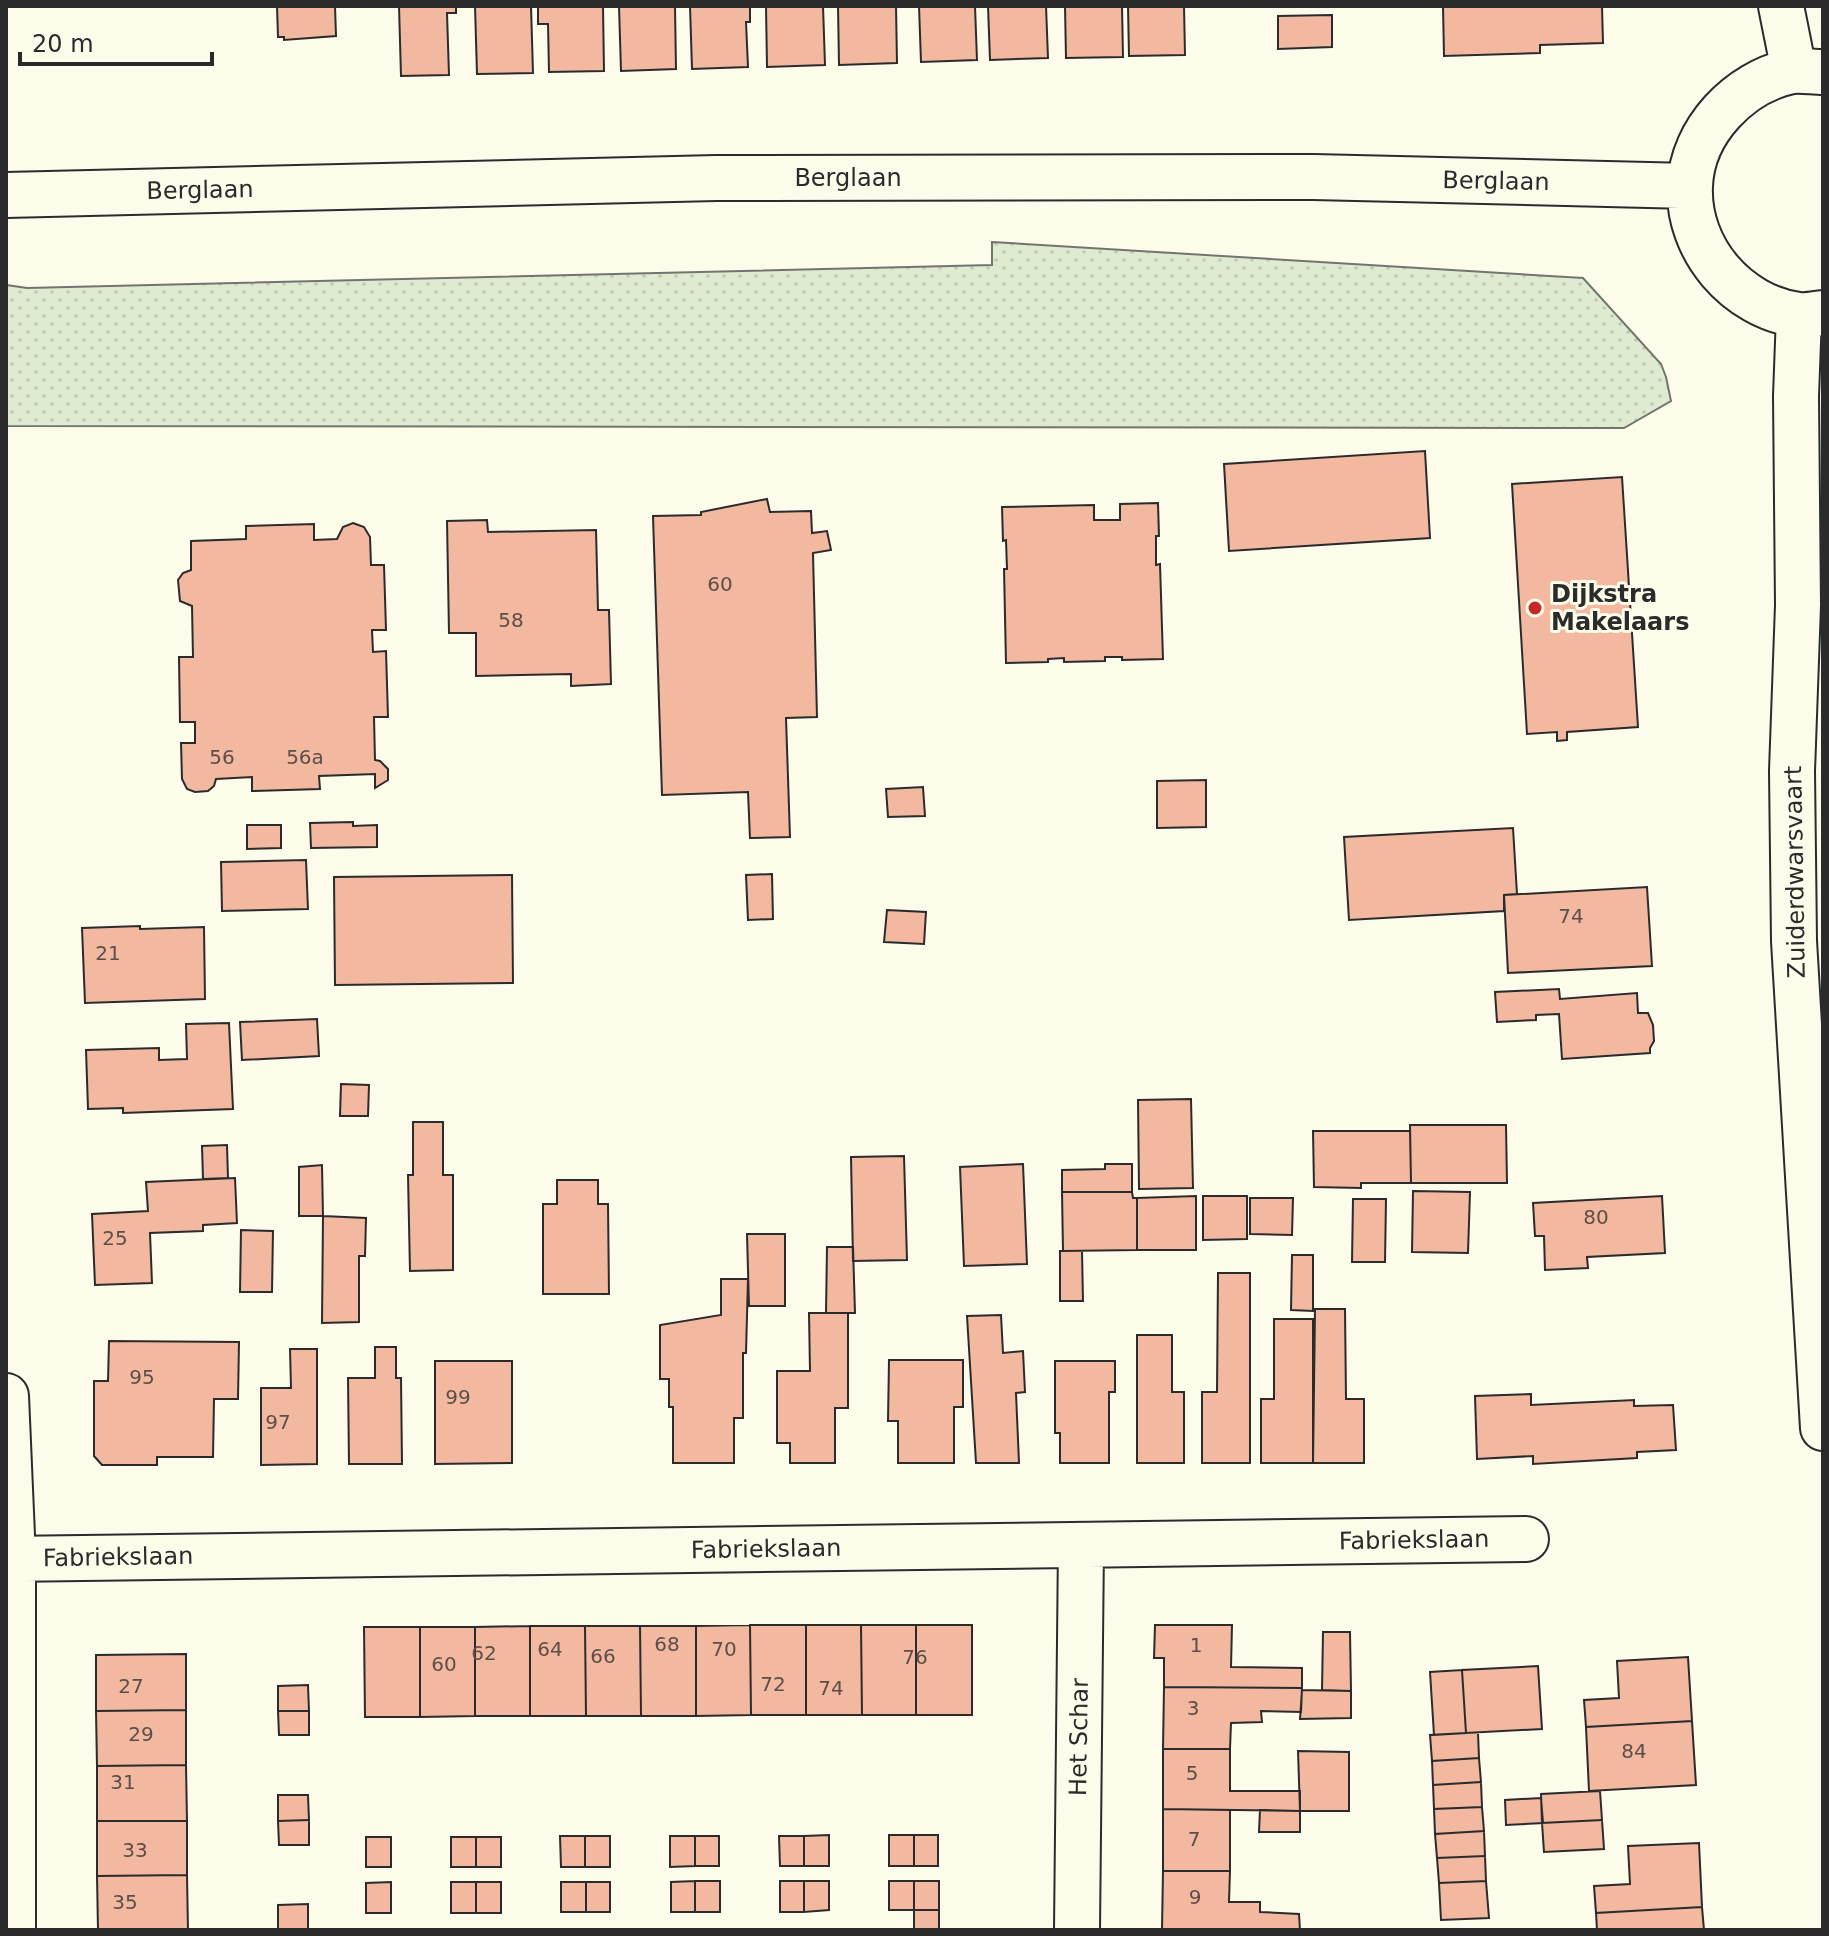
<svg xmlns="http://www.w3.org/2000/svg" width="1829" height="1936" viewBox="0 0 1829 1936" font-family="'DejaVu Sans',sans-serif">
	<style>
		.grass { fill: url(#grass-dots); stroke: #74746e; stroke-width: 2 }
		.building { fill: #f2b8a0; stroke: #2b2b2b; stroke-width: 2 }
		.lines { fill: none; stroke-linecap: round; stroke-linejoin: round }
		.street-casing { stroke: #2b2b2b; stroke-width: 48 }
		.secondary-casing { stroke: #2b2b2b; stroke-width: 48 }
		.street { stroke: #fdfbea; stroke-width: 44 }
		.secondary { stroke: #fdfbea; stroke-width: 44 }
		.poi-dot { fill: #c62828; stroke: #fdfbea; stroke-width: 3 }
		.labels { text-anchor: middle; stroke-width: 6; stroke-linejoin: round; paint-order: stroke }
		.number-label { font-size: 20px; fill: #5d4e48 }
		.street-label { font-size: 24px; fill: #2b2b2b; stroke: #fdfbea }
		.poi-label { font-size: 24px; font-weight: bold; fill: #2b2b2b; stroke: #fdfbea; text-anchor: start }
	</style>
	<defs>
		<pattern id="grass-dots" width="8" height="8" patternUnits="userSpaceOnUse" patternTransform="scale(2)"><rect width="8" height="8" fill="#deebd1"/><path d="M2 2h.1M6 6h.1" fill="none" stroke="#bfcab4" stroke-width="1.8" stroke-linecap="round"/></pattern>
	</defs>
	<rect width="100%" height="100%" fill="#fdfbea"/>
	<path class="grass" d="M992,242L1583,278L1661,364L1666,377L1671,401L1624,428L6,426V285L27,288L992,265Z"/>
	<path class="building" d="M277,6H335L336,36L284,40V37H278Z
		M399,6H456V13H447L449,75L401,76Z
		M475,6H531L533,73L477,74Z
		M538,6H603L604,71L549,72L548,24H538Z
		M619,6H675L676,69L621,71Z
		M690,6H750V22H746L748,67L692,69Z
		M766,6H823L825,65L767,67Z
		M838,6H896L897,63L839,65Z
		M919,6H975L977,60L921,62Z
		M988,6H1046L1048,58L990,60Z
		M1065,6H1122L1123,57L1066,58Z
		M1128,6H1184L1185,55L1129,56Z
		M1443,6H1602L1603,43L1540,45V53L1444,56Z
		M1332,15V47L1278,49V16Z
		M1425,451L1430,538L1229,551L1224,464Z
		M1622,477L1638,727L1567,732V740L1557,741V732L1527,734L1512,484Z
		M767,499L770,512L811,511L812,533L827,531L831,550L813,553L817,717L786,718L790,837L750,838L748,792L662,795L653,516L701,515V512Z
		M1158,503L1159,536H1156V565L1160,564L1163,659L1122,660V657H1105V661L1064,662V658L1048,659V662L1006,663L1004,569H1007L1006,540L1003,541L1002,507L1094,505V520H1120V504Z
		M487,520L488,532L596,530L598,610H609L611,684L571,686V674L476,676V633H449L447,521Z
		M353,523L364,527L370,537L371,565H384L386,630H372L373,652L386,651L388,717H374L375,760L380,761L388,769V780L375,788V774L319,776L320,789L252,791V777L216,779L214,786L208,791L195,792L187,789L182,779L181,743H195V722H180L179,657H193L192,606L180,601L178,580L183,573L191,570V541L246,539V526L314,524V540L337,539L343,527Z
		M1206,780V827L1157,828V781Z
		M923,787L925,816L888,817L886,789Z
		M353,822V826L377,825V847L311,848L310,823Z
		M247,825H281V848L247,849Z
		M1513,828L1517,894L1504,895V911L1349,920L1344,837Z
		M306,860L308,909L222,911L221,862Z
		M772,874L773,919L748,920L746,875Z
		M512,875L513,983L335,985L334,877Z
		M1647,887L1652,966L1508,973L1504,895Z
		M887,910L926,912L924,944L884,942Z
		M140,926V929L204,927L205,999L85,1003L82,928Z
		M1559,989L1560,999L1637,993L1638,1013H1648L1653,1025L1654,1041L1650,1048V1053L1562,1059L1559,1014L1536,1015V1020L1497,1022L1495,992Z
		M317,1019L319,1056L242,1060L240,1022Z
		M229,1023L233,1109L123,1113V1108L88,1109L86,1050L159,1048V1060L187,1059L186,1024Z
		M341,1084L369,1085L368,1116H340Z
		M1191,1099L1193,1188L1139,1189L1138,1100Z
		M413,1122H443V1175H453V1270L410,1271L408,1175H413Z
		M1410,1125H1506L1507,1183H1411Z
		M1313,1131H1410L1411,1183H1361V1188L1314,1187Z
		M227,1145L228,1178L203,1179L202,1146Z
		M904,1156L907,1260L853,1261L851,1157Z
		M1023,1164L1027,1264L964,1266L960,1167Z
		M1105,1164H1132V1192H1062V1170L1105,1169Z
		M322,1165L323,1216H299V1167Z
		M235,1178L237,1223L203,1225V1231L150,1233L152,1283L95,1285L92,1214L148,1211L146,1182Z
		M557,1180H598V1204H608L609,1294H543V1204H557Z
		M1413,1191L1470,1192L1468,1253L1412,1252Z
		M1062,1192H1132L1133,1198H1137V1250L1063,1251Z
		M1196,1196V1250H1137V1198Z
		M1203,1196H1247V1239L1203,1240Z
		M1662,1196L1665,1253L1587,1257L1588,1268L1545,1270L1544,1236H1535L1533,1203Z
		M1250,1198H1293L1292,1235L1250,1234Z
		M1353,1199H1386L1385,1262H1352Z
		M323,1216L366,1218L365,1256H359V1322L322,1323Z
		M241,1230L273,1231L272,1292H240Z
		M747,1234H785V1306H749Z
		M827,1247H853L855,1313H826Z
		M1060,1251H1082L1083,1301H1060Z
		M1292,1255H1313V1311L1291,1310Z
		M1218,1273H1250V1463H1202V1392H1217Z
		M721,1279H748L746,1353H743V1418H734V1463H673V1407H669V1379H660V1325L721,1315Z
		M1315,1309H1345L1346,1399H1364V1463H1313Z
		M809,1313H848V1408H835V1463H790V1443H777V1371H810Z
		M1001,1315L1003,1353L1023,1351L1025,1392L1016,1393L1019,1463H976L967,1316Z
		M1274,1319H1313V1463H1261V1399H1274Z
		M1137,1335H1172V1392H1184V1463H1137Z
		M109,1341L239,1342L238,1399H214L213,1457H157V1465H102L94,1456V1381H108Z
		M375,1347H396V1378H401L402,1464H349L348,1378H375Z
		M290,1349H317V1464L261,1465V1388H291Z
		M889,1360H963V1407H954V1463H898V1421H888Z
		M435,1361H512V1463L435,1464Z
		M1055,1361H1115V1392H1109V1463H1060V1433H1055Z
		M1531,1394V1405L1634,1400V1406L1673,1405L1676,1450L1637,1452V1458L1533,1464V1456L1477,1459L1475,1396Z
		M750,1625H806V1715H751Z
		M750,1625L751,1715L696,1716V1626Z
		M806,1625H861L862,1715H806Z
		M861,1625H916V1715H862Z
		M916,1625H972V1715H916Z
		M1155,1625H1232L1231,1667L1302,1668V1688L1164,1687V1658H1154Z
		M530,1626H585L586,1716H530Z
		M530,1626V1716H475V1627Z
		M585,1626H640L641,1716H586Z
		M640,1626H696V1716H641Z
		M364,1627H420V1717H365Z
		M420,1627H475V1716L420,1717Z
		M1323,1632H1350L1351,1691L1322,1690Z
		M186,1654V1710L96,1711V1655Z
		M1688,1657L1692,1721L1586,1727L1584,1700L1619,1698L1617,1661Z
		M1538,1666L1542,1729L1466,1733L1462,1670Z
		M1462,1670L1466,1733L1434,1735L1430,1672Z
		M308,1685L309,1711H278V1686Z
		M1164,1687L1302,1688L1301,1712L1261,1711L1262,1722L1231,1723L1230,1749H1163Z
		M1302,1690L1351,1691V1718L1300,1719Z
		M186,1710V1765L97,1766L96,1711Z
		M278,1711H309V1735H279Z
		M1692,1721L1696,1785L1589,1791L1586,1727Z
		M1466,1733H1478L1479,1758L1432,1761L1430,1735Z
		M1163,1749H1230V1791H1300V1811L1163,1809Z
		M1298,1751L1349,1752V1811H1300Z
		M1479,1758L1481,1782L1433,1785L1432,1761Z
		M186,1765L187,1821H97V1766Z
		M1481,1782L1482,1807L1434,1809L1433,1785Z
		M1600,1791L1602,1820L1542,1823L1541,1794Z
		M278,1795H308L309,1820L278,1821Z
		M1541,1798L1543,1823L1506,1825L1505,1800Z
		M1482,1807L1484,1831L1435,1834L1434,1809Z
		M1163,1809L1230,1810V1871H1163Z
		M1260,1810L1300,1811V1832H1259Z
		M309,1820V1845H279L278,1821Z
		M1602,1820L1604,1849L1544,1852L1542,1823Z
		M97,1821H187V1875L97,1876Z
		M1484,1831L1485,1856L1437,1858L1435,1834Z
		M829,1835V1866H804V1836Z
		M889,1835H914V1866H889Z
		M914,1835H938V1866H914Z
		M560,1836H585V1867H561Z
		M585,1836H610V1867H585Z
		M670,1836H695V1866L670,1867Z
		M695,1836H719V1866H695Z
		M779,1836H804V1866H780Z
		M366,1837H391V1867H366Z
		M451,1837H476V1867H451Z
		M476,1837H501V1867H476Z
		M1699,1843L1702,1907L1596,1913L1594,1886L1630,1884L1628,1846Z
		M1485,1856L1486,1881L1439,1883L1437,1858Z
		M1163,1871H1230L1229,1902H1260V1912L1299,1914L1300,1930H1162Z
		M187,1875L188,1930H98L97,1876Z
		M695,1881V1912H671V1882Z
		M695,1881H720V1912H695Z
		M780,1881H804V1912H780Z
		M804,1881H829V1910L804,1912Z
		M889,1881H914V1910H889Z
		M914,1881H939V1910H914Z
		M1486,1881L1489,1918L1441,1920L1439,1883Z
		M391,1882V1913H366V1883Z
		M451,1882H476V1913H451Z
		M476,1882H501V1913H476Z
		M561,1882H586V1912H561Z
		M586,1882H610V1912H586Z
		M308,1904V1929L278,1930V1905Z
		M1702,1907L1704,1930H1597L1596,1913Z
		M914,1910H939V1930H914Z"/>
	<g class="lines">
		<g class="street-casing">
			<path id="street" d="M6,1396L13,1559V1930
				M6,1559L1526,1539
				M1077,1930L1081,1545"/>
		</g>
		<g class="secondary-casing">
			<path id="secondary" d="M1781,6L1794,71
				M1823,72C1813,72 1802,70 1792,71C1739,82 1692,131 1690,186C1687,249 1737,307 1799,315C1806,316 1815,314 1823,313
				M6,195L716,178L1313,177L1690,186
				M1799,315L1796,396L1798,605L1792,771L1794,941L1823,1428"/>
		</g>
		<use href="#street" class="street"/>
		<use href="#secondary" class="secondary"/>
	</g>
	<circle class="poi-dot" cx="1535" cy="608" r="8"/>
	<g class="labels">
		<g class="number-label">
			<text x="720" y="591">60</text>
			<text x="511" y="627">58</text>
			<text x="222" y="764">56</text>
			<text x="305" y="764">56a</text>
			<text x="1571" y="923">74</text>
			<text x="108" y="960">21</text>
			<text x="1596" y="1224">80</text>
			<text x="115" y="1245">25</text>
			<text x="142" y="1384">95</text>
			<text x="458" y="1404">99</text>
			<text x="278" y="1429">97</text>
			<text x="667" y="1651">68</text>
			<text x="1196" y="1652">1</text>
			<text x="550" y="1656">64</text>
			<text x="724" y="1656">70</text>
			<text x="484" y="1660">62</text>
			<text x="603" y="1663">66</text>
			<text x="915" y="1664">76</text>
			<text x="444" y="1671">60</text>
			<text x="773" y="1691">72</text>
			<text x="131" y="1693">27</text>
			<text x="831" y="1695">74</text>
			<text x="1193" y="1715">3</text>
			<text x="141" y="1741">29</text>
			<text x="1634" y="1758">84</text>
			<text x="1192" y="1780">5</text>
			<text x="123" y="1789">31</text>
			<text x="1194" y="1846">7</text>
			<text x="135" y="1857">33</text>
			<text x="1195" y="1904">9</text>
			<text x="125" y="1909">35</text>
		</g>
		<g class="street-label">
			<text x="848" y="186">Berglaan</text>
			<text transform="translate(1496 181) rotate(1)" y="8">Berglaan</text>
			<text transform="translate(200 190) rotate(-1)" y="8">Berglaan</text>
			<text transform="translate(1795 872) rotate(-91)" y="8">Zuiderdwarsvaart</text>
			<text transform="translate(1414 1540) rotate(-1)" y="8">Fabriekslaan</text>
			<text transform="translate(766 1549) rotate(-1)" y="8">Fabriekslaan</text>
			<text transform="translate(118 1557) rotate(-1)" y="8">Fabriekslaan</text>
			<text transform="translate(1079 1737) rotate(-89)" y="8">Het Schar</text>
		</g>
		<g class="poi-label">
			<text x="1551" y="602">Dijkstra<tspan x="1551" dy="28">Makelaars</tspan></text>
		</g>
	</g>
	<rect width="1829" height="1936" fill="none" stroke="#2b2b2b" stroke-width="16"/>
	<path d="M20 52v12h192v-12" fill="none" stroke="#2b2b2b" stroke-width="4"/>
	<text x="32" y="52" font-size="24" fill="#2b2b2b" stroke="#fdfbea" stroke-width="6" paint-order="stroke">20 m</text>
</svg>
